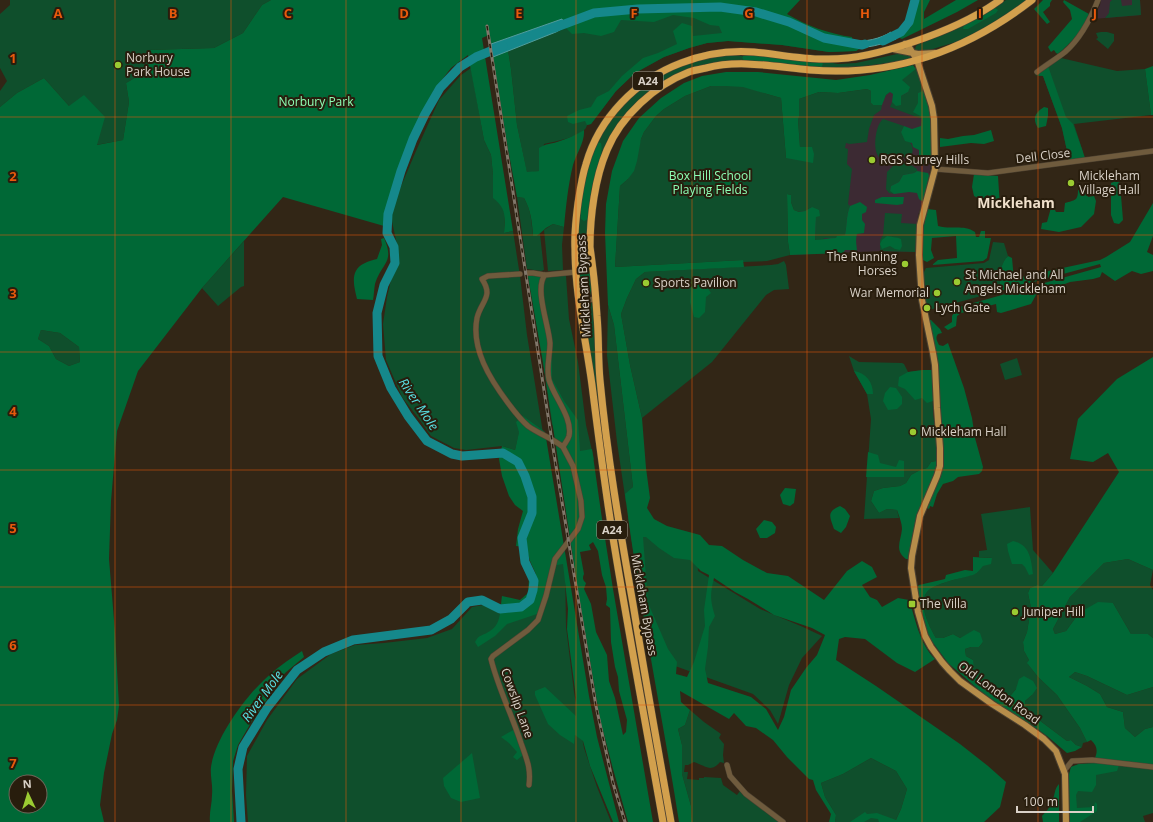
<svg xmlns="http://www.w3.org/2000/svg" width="1153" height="822" viewBox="0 0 1153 822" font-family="'Open Sans',sans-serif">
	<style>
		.education { fill: #3c2a33 }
		.green { fill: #0f4f2c }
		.forest { fill: #006836; fill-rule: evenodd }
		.water { fill: #15888b; stroke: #509e9d }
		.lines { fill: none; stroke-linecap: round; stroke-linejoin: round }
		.river { stroke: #15888b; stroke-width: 9 }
		.minor-casing { stroke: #4d4232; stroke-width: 6 }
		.major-casing { stroke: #4d4232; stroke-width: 8 }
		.highway-casing { stroke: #4d4232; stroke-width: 8 }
		.minor { stroke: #6f5b3d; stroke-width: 5 }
		.major { stroke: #b68d4a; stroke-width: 6 }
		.highway { stroke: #d2a04d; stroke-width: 7 }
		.rail-casing { stroke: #81776a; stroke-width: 3 }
		.rail { stroke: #281d0d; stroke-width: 1.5; stroke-dasharray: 4.5; stroke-linecap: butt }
		.grid { fill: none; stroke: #e8590c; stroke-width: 1; stroke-opacity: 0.55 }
		.poi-dot { fill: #9bcb32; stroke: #281d0d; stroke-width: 1.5 }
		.labels { text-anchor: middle; stroke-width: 4; stroke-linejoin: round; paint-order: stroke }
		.shield { fill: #281d0d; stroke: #a59c90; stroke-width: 1 }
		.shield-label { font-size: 11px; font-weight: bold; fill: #dad2c8 }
		.poi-label { font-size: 12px; fill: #dad2c8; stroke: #281d0d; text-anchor: start }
		.park-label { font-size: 12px; fill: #8dfeb4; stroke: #281d0d }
		.street-label { font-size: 12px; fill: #dad2c8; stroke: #281d0d }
		.water-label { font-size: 13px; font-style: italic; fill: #59e1e5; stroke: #281d0d }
		.quarter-label { font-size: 14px; font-weight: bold; fill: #f0e0cb; stroke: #281d0d }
		.grid-label { font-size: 13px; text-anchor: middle; font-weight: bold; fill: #e8590c; stroke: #281d0d; stroke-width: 4; stroke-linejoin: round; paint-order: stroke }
	</style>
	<rect width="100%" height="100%" fill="#322616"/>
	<path class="education" d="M1101,0H1140L1141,15L1093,19L1100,5Z
		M916,69L930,107L932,118L931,164L929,176L923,202L918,215L915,252L880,251L790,255L812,163L881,105L886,95L904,78Z"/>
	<path class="green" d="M10,0H271L262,5L243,33L214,48L149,50L145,72L126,83L129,102L123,140L96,145L69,106L44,78L17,93L0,107V91L7,81L0,68V14L10,5Z
		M1006,0H1028L992,25L959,41L923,52L917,51L915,49L916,46L919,44C950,33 979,20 1006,0Z
		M1112,0H1121L1122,6L1132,5V0H1140L1141,15L1105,18L1109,13L1110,2Z
		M685,11L859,49L856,51L829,52L782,45L728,41L707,43L689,48L664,57L635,73L616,91L591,124L587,125C587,126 585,130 584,130C577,137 554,142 544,144L539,171L527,173L517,125L511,69L508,50L556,32L565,27Z
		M1101,32H1107L1114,34V41L1108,49L1096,39L1098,38L1096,33Z
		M897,54H906L910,56V59C880,65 851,68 822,68L823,64L822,61L838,64L856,63Z
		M728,55L743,56L742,58L744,61H723L704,65L684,71L649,92L605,149L589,243C585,244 581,244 578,242L580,213L591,206C591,200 591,194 592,188C594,178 598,168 600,158C602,152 597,146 598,140C602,130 610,121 617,113C647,76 681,61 728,55Z
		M1061,58L1117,71L1145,69L1151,115L1074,124L1083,152L1069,160L1062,128L1043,76L1035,75Z
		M471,68L484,140L491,155L493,175L500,203L505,214L504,233L513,231L520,276L527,335L544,439L519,433L515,450L502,446L466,450L454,448L431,436L419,419L402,397L386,360L383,324L387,297L391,280L397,266L398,249L391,217L399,191L416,151L439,100L461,75Z
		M916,69L924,90L918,93V103L922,117V119L890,107L892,102L896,105L901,96L908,92L901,80Z
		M711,86H743L767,94L781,98L786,158L800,147L798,120L799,117V99L819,92L838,93L867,89L871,91V103L873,105H882L881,110L874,115L869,129L867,142L850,144L846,143L845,148L848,149L847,164L852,169L848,204L850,206C846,216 847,225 845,235L836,238H825L822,240H815L816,217L812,207L805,211L799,212L794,210L791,202V195L787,194L788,242L790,255L767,261L743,262V260L615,267L620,186L628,179L641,139L644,132L656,116L664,109L685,96Z
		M883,119L904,126L901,132C909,141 917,146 910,158L901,157L884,161C881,159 878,157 877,154C873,146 876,124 883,119Z
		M904,163L911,165L917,169V171L914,173L903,175L899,182L891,186L890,191L894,194L889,193L886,189L887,172L895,164Z
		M517,197L524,198C532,213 531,220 533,236H537L540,234L544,270L541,271L527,269Z
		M885,213L902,214L901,223L918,224L915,252L880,251V240L883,235Z
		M553,224L564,227L562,245L563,270L548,271L544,230Z
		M244,241V286L241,287L218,306L202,288Z
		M993,242L1004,243L1008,256C999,265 1000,279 1000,291L929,310L925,309C924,297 919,279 926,268L984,263L989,260Z
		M784,261L786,265L789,289L774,290L766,295L712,362L642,418L630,365L621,314L627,298L636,279L645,272L771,265L778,264Z
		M528,276H566L569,319L578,362L586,425L594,459L580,479L552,424L543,362Z
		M592,303L594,304L596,368L605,449L603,450L582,306L584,304Z
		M608,305L614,325L633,487L626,503L617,442L607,355Z
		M41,330L60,333L79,347L80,362L69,366L56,359L49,346L38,339Z
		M849,356L859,362L902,363L904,364L908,372L932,370L933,413L937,445L936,461L931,462L927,468L920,470L911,475L906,483L900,486L883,488L874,491L871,501L879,513L887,509L897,510L899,518L864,519L871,419L867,394L854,371Z
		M1017,358L1022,375L1005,380L1000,364Z
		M1030,507L1033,550L1053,573L1042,586L1037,585L1030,588L1028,593L1031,608L1027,632L1023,642L1024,651L1029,660L1028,664L1038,677L1057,695L1080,728L1087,742L1083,743L1082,747L1076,745L1071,740L1067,741L1035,717L1026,707L1025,701L1032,695L1016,689L1011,695L987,683L973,671V660L966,656L965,649L971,647H979L983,642L974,631L960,638L953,634L943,638H936C929,626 915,600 930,589C938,583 966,577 977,573L980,568L992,558L979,557V551L987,550L981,514Z
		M628,517L697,545L698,571L760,609L803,627L822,636L802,658L789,685L778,724L770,710L753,694L650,657Z
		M561,548L565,568L566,627L574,692L584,748L597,787L611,822H248L246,795L247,756L267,720L297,679L331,654L355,645L384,643L427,638L452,629L472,607L483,605L505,612L527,608L537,579L532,561Z
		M1128,559L1153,570L1150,585L1153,590V638L1148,634H1131L1113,603L1079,613L1066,631L1055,634L1053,629L1070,597L1104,563Z
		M1075,672L1087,676L1127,695L1153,687V727L1145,729L1135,737L1125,728L1123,712L1107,707L1100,694L1087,686L1069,677Z
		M690,710L704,722L721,734L719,738L724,744L723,755L724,763L720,762C711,773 706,766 694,762L688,765H685L684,772H688L687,779L699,780V778H704V777L721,778L723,785L737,795L740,791L742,794L779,822H692L691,806L682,774V745L678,729L685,725Z
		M871,758L896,771L907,789L901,809L895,822H835L836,815L825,797L821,783L843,774Z
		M1098,763L1153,769V813L1143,816L1145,822H1070L1069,775L1071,767L1079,764Z"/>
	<path class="forest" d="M271,0H800L787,14C807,26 830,34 852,37L853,45L859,49L856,51L829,52L782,45L728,41L707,43L689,48L664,57L635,73L616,91L591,124L587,125L585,121L573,124L568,122L567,116L579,110L591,107L597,97L609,91L622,76L643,58L658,53L677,44L673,31L682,23L692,26L693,36L722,33L719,26L710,25L694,18L673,15L654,22L621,20L614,32L601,36L584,33L572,34L565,27L562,19L491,44L489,35L482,38L513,231L504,233C505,218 507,209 493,198V175L491,155L484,140L468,55L451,68L434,90L417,122L400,165L388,204L384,226L283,197L202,288L138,371L117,431L111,501L109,559L115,632L119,706L117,720L112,734L104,773L100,805L104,822H0V107L17,93L44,78L69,106L84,95L105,117L97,145L123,140L129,102L126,83L145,72L149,50L214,48L243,33L262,5ZM41,330L60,333L79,347L80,362L69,366L56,359L49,346L38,339ZM16,782H40V806H16Z
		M919,0H930L924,12V19L956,0H978L957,12L902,39L900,38L899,36L911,27Z
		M1043,0H1052L1050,3V6L1043,12L1050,22L1047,24L1034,9Z
		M1064,0L1089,14C1083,30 1071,43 1058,54L1056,53L1054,50L1051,52L1048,47L1072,19L1070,10L1063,2Z
		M995,8L998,10L996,13L968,29H963L964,25Z
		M508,50L511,69L517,125L527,172L539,171V148C545,144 550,144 557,142C567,139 576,135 584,130C585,142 576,154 573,165C568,186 566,206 564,227L553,224L546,228L537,236H533C532,221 531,211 524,198L517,197L508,149L493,57Z
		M751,55L822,61L823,64L822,68L744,61L742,58L743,56Z
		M913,65L916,69L902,80L910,87L908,92L901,96V105L896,106L892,102L893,94L890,92L886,95L882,105H873L871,103V91L867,89L838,93L819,92L799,99V117L798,120L800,147H812L814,154L813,163L786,158L781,98L767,94L743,87L726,86H711L685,96L664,109L656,116L644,132L641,139L637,161L634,171L628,179L620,186L615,267L743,260L744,267L645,272L636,279L627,298L621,314L630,365L642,418L646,468L650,498L647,508L654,519L667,526L700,535L709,545L722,546L743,560L767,573L788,576L824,600L847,571L862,561L872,567L877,577L862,585L870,597L877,600L882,607L898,598L909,600C916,620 919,643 935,659L915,672L897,663L865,639L845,637L839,639L836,660L876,686L960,744L988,766L1006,782L1000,807L984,822H879L878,819L871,818L864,822H850L865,812L867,814L877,813L896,820L901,809L907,789L896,771L871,758L843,774L821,783L825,797L836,815L835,822H829L831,814L816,790L813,780L809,779L787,757L773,740L756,728L746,726L734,713L729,719L680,691L681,702L690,710L685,725L678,729L682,745V774L691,806L692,822H679C662,713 639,604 625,494L633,487L614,325L608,305L605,233L606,204L612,171L623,141L639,118L661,98L684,83L702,76L726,72H758L836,80L870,75ZM643,537H646L659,548L674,558L690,560L701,571L709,575L704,610L705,626L694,662L687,677L676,674L677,662L668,649L648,603ZM714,578L735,592L748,599L774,615L812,628L825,635L817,655L806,668L791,690L784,717L778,730L766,709L751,697L708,683L705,669L708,647L709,627L715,616C710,600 710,594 714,578Z
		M1048,66L1066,117L1073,124L1083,152L1085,158L1069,160L1062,128L1043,76L1035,75Z
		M1153,66V115H1151L1145,69Z
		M924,90L930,107L932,118L931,162L925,165L919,161V150L913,147L912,143L905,141L901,132L904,126L912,129L921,126L922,117L913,112L918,103V93Z
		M1044,107L1048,108V116L1046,126L1038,128C1032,118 1035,113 1044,107Z
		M991,130L994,141L984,144L971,143L940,147V138L948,139L963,136L974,135Z
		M597,142L601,143C604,154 595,175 592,187C590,198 590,208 588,219L584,221L581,219L580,213L586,172Z
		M917,171L928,173L929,176L923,202L919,199L917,193L909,192L894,194L890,191L891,186L899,182L903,175L914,173Z
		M737,173L741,176V183L734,187L724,186L723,181L724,175Z
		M974,174L998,176L1000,207L992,206L987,203L990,196L987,195L984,198L980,199L974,196L972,187Z
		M1116,181L1120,183L1123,220L1119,224L1114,223L1111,215V183Z
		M1085,189L1088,197L1094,196L1096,201L1094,214L1081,227L1059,232L1041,229L1042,223L1047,222L1052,204L1056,212H1064L1065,203C1075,200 1078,201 1078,190Z
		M787,194L791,195V202L794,210L799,212L805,211L812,207L819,210L820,216L816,217L815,240C822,240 828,238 836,238L837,236L845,235C847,225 846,216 850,206L860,202L867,207L866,212L862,214V220L865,224L864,233L857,234C855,242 857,245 857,252H852L850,250H845L843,253L790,255L788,242Z
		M882,197H904L903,204L897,205L875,203V200Z
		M1153,203V236L1147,252L1153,255V271L1141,274L1132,271L1115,281L1102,272L1100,277L1093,279L1070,282L1036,295L1031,304L1001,313L997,312L996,304L961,313L957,316L956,326L948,330L944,327L952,322V316L954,313L952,309L1101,267L1100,264L1000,291C1000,279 999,264 1008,256L1012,258L1014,280L1025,276L1100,260L1106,257L1130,242Z
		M927,209L936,210L938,226C951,230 963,224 975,232L976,237H979L981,231H985V238H991L987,258L983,261L932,265L938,260L957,258L956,236L932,238L931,250L934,258L927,262L923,260V230Z
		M887,236C891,237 897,237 901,239L902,246L900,250L895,249L890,246L882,249L880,244L882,240Z
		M384,238C395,263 382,262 375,284C374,289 374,295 373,300L357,299C354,286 349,270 365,263C368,261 373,260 377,259L382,245L381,239Z
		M585,251L589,256L591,291L590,295L586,296L582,294L578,255L580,252Z
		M528,276H540L543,288L547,316L550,327L552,346V379L564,401L578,420L580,451L592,449L602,519L613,589L653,822H628L613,769L600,719L578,590L543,362ZM593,542L598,551L602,575L606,587L607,599L606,605L610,608L611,642L615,667L618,677L619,691L627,720L626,732L623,735L615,698L609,681L607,655L596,632L591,604L584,589L586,583C583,580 582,578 584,574L580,552L591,550L589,545Z
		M704,283L711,293L706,297L705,312L699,318L694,317L690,302L691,287L697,284Z
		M929,320H931L940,329L942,333L938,334C935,338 937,341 939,345L943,346L948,343L964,388L972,418L975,438L983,467L982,471L979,474L958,477L953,481L943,484L937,494L933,507L930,506L929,509L926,507L943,466L944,456L938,399L939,376L936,353L928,322Z
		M1153,357V570L1128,559L1104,563L1070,597L1053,629L1055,634L1066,631L1079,613L1098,602L1113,603L1131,634H1148L1153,638V687L1127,695L1087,676L1075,672L1069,677L1087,686L1100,694L1107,707L1123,712L1125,728L1135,737L1145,729L1153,727V765L1095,758C1098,750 1097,746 1091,740L1087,742L1080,728L1057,695L1038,677L1027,663L1029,660L1024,651L1023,642L1027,632L1031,608L1028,593L1030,588L1037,585L1042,586L1053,573L1119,472L1108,453L1093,462L1070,459L1078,419L1117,379Z
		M922,370H932L933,401L927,403L922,398L915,400L905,389L898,386L899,377L908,372Z
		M854,371C866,373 873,382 873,394H867Z
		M890,387L896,388L902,397V404L897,409L888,410L883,401L885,393Z
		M523,416L545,432L589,696L597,737L619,822H613L590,766L583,741L575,735L574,744L560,735L548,724L535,695V691L545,687L576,716V697L567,629L568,609L563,564L557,565L551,568L543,600L537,614L507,624L495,636L478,647L475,642C479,634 483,636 490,631C502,624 500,608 502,596L520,600L528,593L529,578L536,574L530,561L526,547L516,546L518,529L523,511L515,505L509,496L502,476L499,459L502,446L515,450L519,432L516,422Z
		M868,452L878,455L880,463L896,467L899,460L904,461V477H866Z
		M936,461C940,473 922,503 918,516C914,530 911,544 908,559H906C894,550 901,541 902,529C902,523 899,516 897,510L887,509L879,513L871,501L874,491L883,488L900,486L906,483L911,475L920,470L927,468L931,462Z
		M785,488L796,489L794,503L790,506L783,504L780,495Z
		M840,506L845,509L850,516L846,527L841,533L834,529C830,517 826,512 840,506Z
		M764,520L772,522L776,527L775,533L767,538H760L756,529Z
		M1013,541C1030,545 1031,559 1033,574L1029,575L1025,567L1022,564H1012L1008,551L1007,544Z
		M973,557L992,558L991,564L983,566L977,573L973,575C962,578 937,583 929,590C916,601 929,626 936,638H943L953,634L960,638L974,630L980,633L983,642L979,647H971L965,649L966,656L973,660L974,671L987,683L1011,695L1016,689L1019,679L1024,676L1033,681L1037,688L1032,695L1025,701L1026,707L1035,717L1067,741L1071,740L1076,745L1082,747L1075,751L1067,753L1047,736L1029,723L1001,706L979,690L948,663L928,636L923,621L916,588L919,585L945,579L946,575L965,570L973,571Z
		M302,651L304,657L285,673L252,721L238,745L233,761L232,791L234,822H210C209,813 212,804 212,795C213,785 210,776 211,767C215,739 243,700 263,681C274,670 288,660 302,651Z
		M515,729L523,755L517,760L513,757L517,752L509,743L501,737Z
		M472,753L480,798L461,802L451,798L444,786L443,778Z
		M1098,763L1119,765L1117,771L1096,775V785L1092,792L1078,791L1076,795L1077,808L1094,807L1095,802L1097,804V811L1080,822H1070L1069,775L1071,767L1079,764Z
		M1059,784V822H1043L1042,816C1046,812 1050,807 1052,802C1055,796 1054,789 1059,784Z"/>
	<path class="water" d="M562,19L565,27L556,32L493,57L491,44Z
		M891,32L896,39C885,43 863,51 853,45L852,41C865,42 880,39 891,32Z"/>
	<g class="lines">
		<path class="river" d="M554,28L594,13L638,9L720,7L756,12L789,22L824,38L862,45L865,44
			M883,41L901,32L909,22L915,0
			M241,822L238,769L243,747L267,708L297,670L324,652L353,640L431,630L451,619L468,602L482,600L500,609L521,607L530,600L533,590L534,581L525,562L522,538L532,513V497L525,476L518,462L503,453L462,456L452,454L427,441L408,416L391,388L378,356L377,313L384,285L395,263L394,247L387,233L388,214L401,171L413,139L425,114L440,88L460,67L476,57L503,46"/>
		<g class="minor-casing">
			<path id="minor" d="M1037,72C1046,65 1056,59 1065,52C1080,39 1091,18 1098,0
				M935,169L988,173L1153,151
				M575,250L583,248L590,249
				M527,273H533L545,275L576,272
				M520,274L488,276L482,279C494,297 481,301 477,318C471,349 490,379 508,403C514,411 520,419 528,426C539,434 552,438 563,447
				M579,299L587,301L596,298
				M727,765L730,776L746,794L783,822
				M1064,771L1072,761L1092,760L1153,767
				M529,785C531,768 527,760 521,743C512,715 498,688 491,659L493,656L528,630L538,620L546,596L555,559L578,529L582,517L581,501L573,466L563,447C565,443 568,440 569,436C573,418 554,397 549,380C546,368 550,355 550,343C549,326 534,288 545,275"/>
		</g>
		<g class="major-casing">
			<path id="major" d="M905,44L909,47L917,60L932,106L934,119L935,169L920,225L919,255L922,300L933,353L935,365L937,408L940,448V466L937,476L920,516L912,556L911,568L918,612L925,636L931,647L942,662L950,671L960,681L992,704L1025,725L1044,739L1056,751L1065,774L1066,822
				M893,49L918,54L935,53"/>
		</g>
		<g class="highway-casing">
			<path id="highway" d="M663,822C647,731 630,641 615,550C606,496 599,441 592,385C586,340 575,295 575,249C574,233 576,218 578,203C580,190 582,176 586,164C599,118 636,80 681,63C704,54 729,50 754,52C777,54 800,59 823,59C854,60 883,52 913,42C943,32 974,19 1000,0
				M671,822C658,749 645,677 633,604C620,530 607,455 600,380C598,359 599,337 597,316C596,301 595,285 593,270C592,262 591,254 590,247C590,216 595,178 607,150C621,116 655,85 689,72C695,70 701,69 706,68C740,59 776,67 810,70C894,77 966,51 1032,0"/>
		</g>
		<use href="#minor" class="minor"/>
		<use href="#major" class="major"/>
		<use href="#highway" class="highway"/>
		<g class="rail-casing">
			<path id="rail" d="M487,26L554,454L596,706L613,783L625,822"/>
		</g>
		<use href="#rail" class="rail"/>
	</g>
	<path class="grid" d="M115,0V822M231,0V822M346,0V822M461,0V822M576,0V822M692,0V822M807,0V822M922,0V822M1038,0V822M0,117H1153M0,235H1153M0,352H1153M0,470H1153M0,587H1153M0,705H1153"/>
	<g class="poi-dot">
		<circle cx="118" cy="65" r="4"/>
		<circle cx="872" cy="160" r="4"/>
		<circle cx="1071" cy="183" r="4"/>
		<circle cx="905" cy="264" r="4"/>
		<circle cx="957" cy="282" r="4"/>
		<circle cx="646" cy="283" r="4"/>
		<circle cx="937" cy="293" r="4"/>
		<circle cx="927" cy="308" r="4"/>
		<circle cx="913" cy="432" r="4"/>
		<rect x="908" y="600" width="8" height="8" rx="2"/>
		<circle cx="1015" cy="612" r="4"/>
	</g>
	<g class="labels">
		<g class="shield">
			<rect x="633" y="72" width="30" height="18" rx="3"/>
			<rect x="597" y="521" width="30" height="18" rx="3"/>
		</g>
		<g class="shield-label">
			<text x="648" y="85">A24</text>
			<text x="612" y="534">A24</text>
		</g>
		<g class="poi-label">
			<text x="126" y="62">Norbury<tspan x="126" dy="14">Park House</tspan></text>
			<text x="880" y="164">RGS Surrey Hills</text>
			<text x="1079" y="180">Mickleham<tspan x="1079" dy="14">Village Hall</tspan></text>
			<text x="897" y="261" text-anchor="end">The Running<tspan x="897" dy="14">Horses</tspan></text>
			<text x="965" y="279">St Michael and All<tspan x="965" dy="14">Angels Mickleham</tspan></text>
			<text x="654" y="287">Sports Pavilion</text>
			<text x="929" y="297" text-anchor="end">War Memorial</text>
			<text x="935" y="312">Lych Gate</text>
			<text x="921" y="436">Mickleham Hall</text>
			<text x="920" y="608">The Villa</text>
			<text x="1023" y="616">Juniper Hill</text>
		</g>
		<g class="park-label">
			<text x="316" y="106">Norbury Park</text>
			<text x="710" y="180">Box Hill School<tspan x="710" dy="14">Playing Fields</tspan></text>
		</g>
		<g class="street-label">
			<text transform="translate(1043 156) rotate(-7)" y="4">Dell Close</text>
			<text transform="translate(584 286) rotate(-93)" y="4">Mickleham Bypass</text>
			<text transform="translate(644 605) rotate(80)" y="4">Mickleham Bypass</text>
			<text transform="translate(999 693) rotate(36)" y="4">Old London Road</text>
			<text transform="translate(517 703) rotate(70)" y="4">Cowslip Lane</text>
		</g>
		<g class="water-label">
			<text transform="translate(419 404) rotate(56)" y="5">River Mole</text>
			<text transform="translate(262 696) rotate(-54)" y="5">River Mole</text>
		</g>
		<g class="quarter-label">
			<text x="1016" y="208">Mickleham</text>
		</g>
	</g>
	<g class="grid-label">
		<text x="58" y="18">A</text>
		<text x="173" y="18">B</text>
		<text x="288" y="18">C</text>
		<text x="404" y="18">D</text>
		<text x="519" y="18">E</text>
		<text x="634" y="18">F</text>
		<text x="749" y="18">G</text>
		<text x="865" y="18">H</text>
		<text x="980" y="18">I</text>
		<text x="1095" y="18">J</text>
		<text x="13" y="63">1</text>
		<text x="13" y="181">2</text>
		<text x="13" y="298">3</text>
		<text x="13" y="416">4</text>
		<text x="13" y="533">5</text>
		<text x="13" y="650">6</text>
		<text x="13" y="768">7</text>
	</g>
	<g transform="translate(28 794) rotate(356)"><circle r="19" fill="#281d0d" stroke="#6f6558"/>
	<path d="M0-3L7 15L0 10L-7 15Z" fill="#9bcb32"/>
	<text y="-6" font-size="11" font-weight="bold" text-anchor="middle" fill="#dad2c8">N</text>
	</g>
	<path d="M1017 806v6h76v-6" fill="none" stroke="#dad2c8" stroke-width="2"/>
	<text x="1023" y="806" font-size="12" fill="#dad2c8" stroke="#281d0d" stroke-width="3" paint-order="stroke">100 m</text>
</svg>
